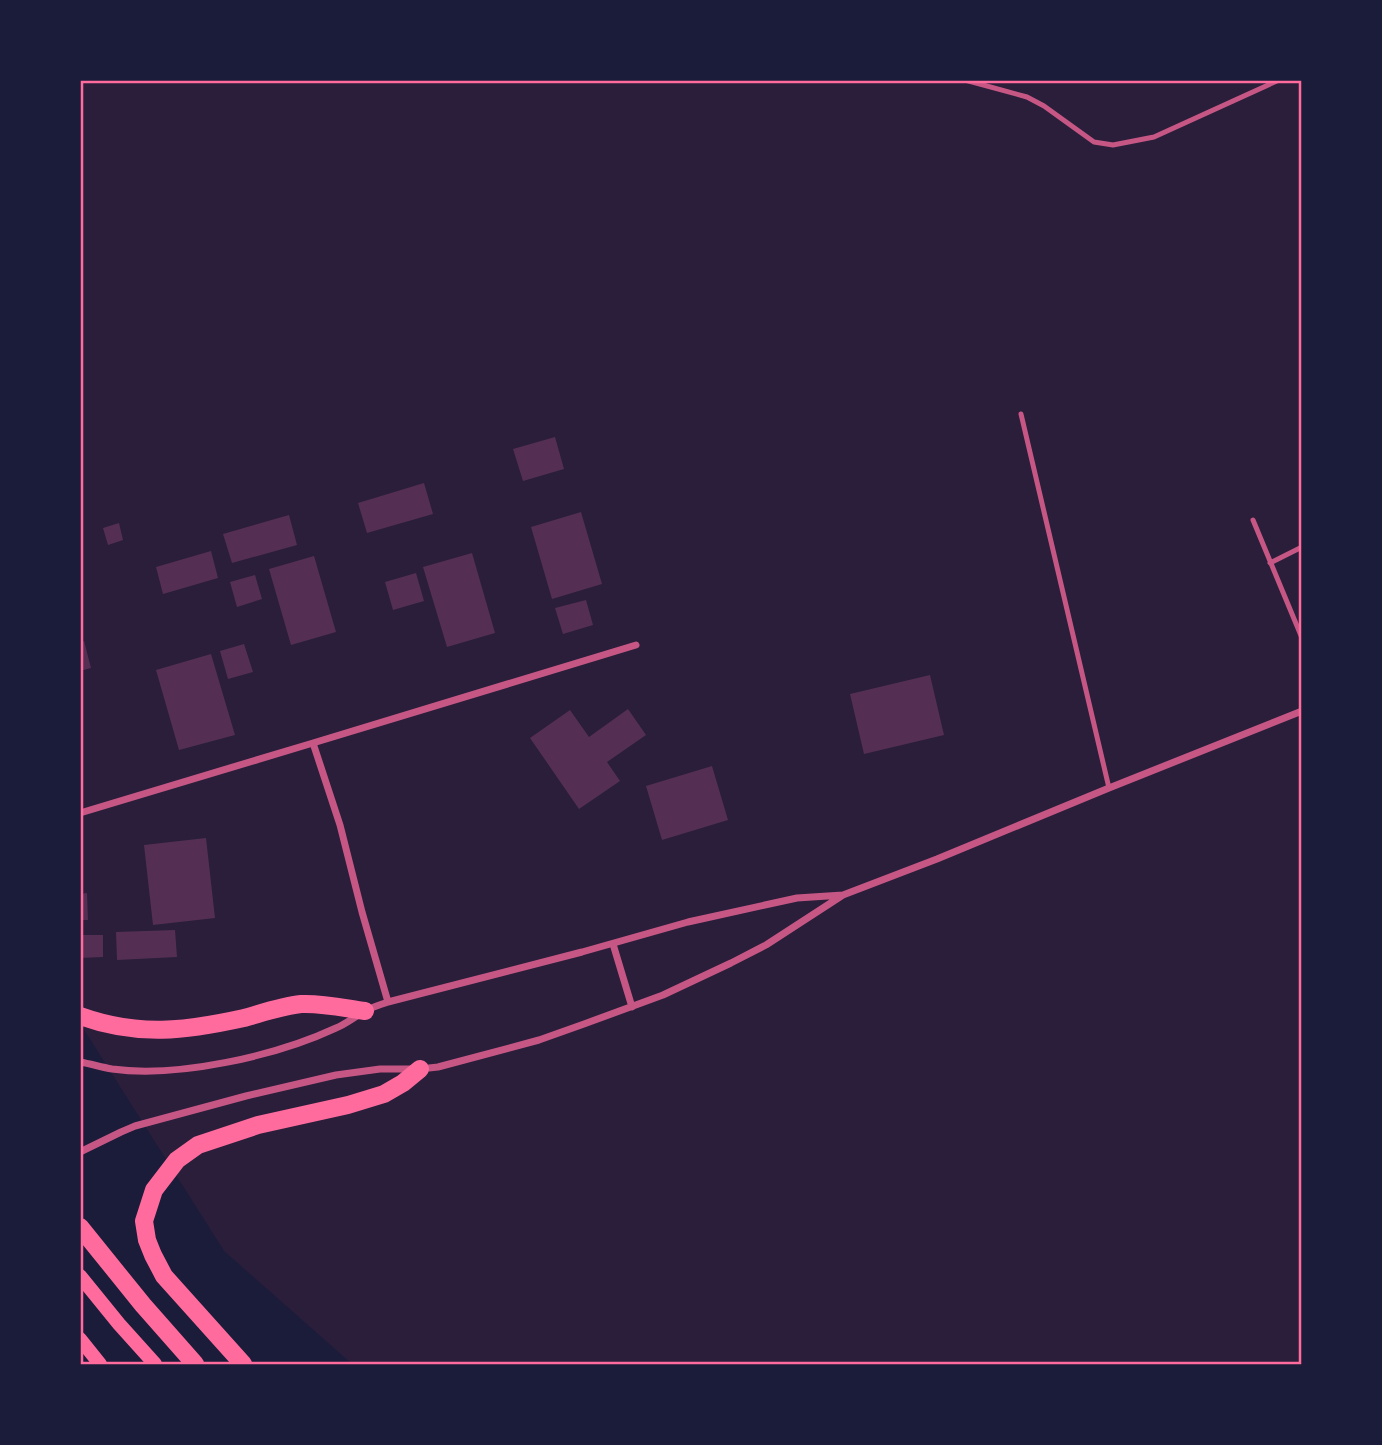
<svg xmlns="http://www.w3.org/2000/svg" width="1382" height="1445" viewBox="0 0 1382 1445" font-family="'Titillium Web',sans-serif">
	<style>
		.green { fill: #2a1e3b }
		.building { fill: #542f53 }
		.lines { fill: none; stroke-linecap: round; stroke-linejoin: round }
		.service { stroke: #c65784; stroke-width: 5 }
		.minor { stroke: #c65784; stroke-width: 7 }
		.secondary { stroke: #ff6b9d; stroke-width: 14 }
		.primary { stroke: #ff6b9d; stroke-width: 18 }
		.neatline { fill: none; stroke: #ff6b9d; stroke-width: 2.5 }
	</style>
	<rect width="100%" height="100%" fill="#1b1b3a"/>
	<path class="green" d="M81,81H1301V1364H352L224,1251L81,1025Z"/>
	<path class="building" d="M555,437L564,469L523,481L513,449Z
		M424,483L433,514L367,533L358,503Z
		M581,512L602,584L552,599L531,527Z
		M289,515L297,545L232,563L223,534Z
		M119,523L123,540L108,545L103,528Z
		M211,551L218,578L163,594L156,567Z
		M472,553L495,633L447,647L423,567Z
		M314,556L336,632L291,645L269,569Z
		M416,573L424,601L393,610L385,582Z
		M255,575L262,599L237,607L230,582Z
		M586,600L593,625L563,634L555,608Z
		M84,641L91,668L80,671V642Z
		M244,644L253,672L228,679L220,651Z
		M211,654L235,735L179,750L156,670Z
		M930,675L944,735L864,754L850,694Z
		M628,709L646,735L607,762L620,781L579,809L530,738L570,710L589,737Z
		M712,766L728,820L662,840L646,786Z
		M206,838L215,918L153,925L144,845Z
		M87,893L88,920H80V894Z
		M175,930L177,957L117,960L116,932Z
		M80,935H103V957L80,958Z"/>
	<g class="lines">
		<path class="service" d="M965,80L1027,97L1044,106L1094,142L1113,145L1154,137L1279,80
			M1021,414L1109,788
			M1253,520L1302,638
			M1270,563L1302,547"/>
		<path class="minor" d="M313,743L636,645
			M80,813L313,743L340,825L362,912L388,1002
			M613,944L632,1007
			M80,1062C91,1064 101,1067 112,1069C178,1078 276,1056 336,1028C346,1024 354,1017 364,1012C371,1007 380,1005 388,1002L582,952L688,922L797,898L843,895
			M80,1152L121,1132L135,1126L246,1096L336,1075L380,1069H420L438,1067L539,1040L584,1024L663,995L731,963L766,945L843,895L937,859L1109,788L1302,711"/>
		<path class="secondary" d="M80,1276L119,1324L155,1364
			M80,1339L100,1364"/>
		<path class="primary" d="M80,1016C139,1037 185,1031 244,1018C262,1013 282,1006 301,1004C323,1003 344,1008 365,1011
			M80,1227L143,1305L195,1364
			M243,1364L164,1276L153,1255L147,1240L144,1221L154,1190L177,1160L198,1145L258,1125L348,1105L384,1094L403,1083L420,1069"/>
	</g>
	<rect width="1382" height="1445" fill="none" stroke="#1b1b3a" stroke-width="164"/>
	<rect x="82" y="82" width="1218" height="1281" class="neatline"/>
</svg>
